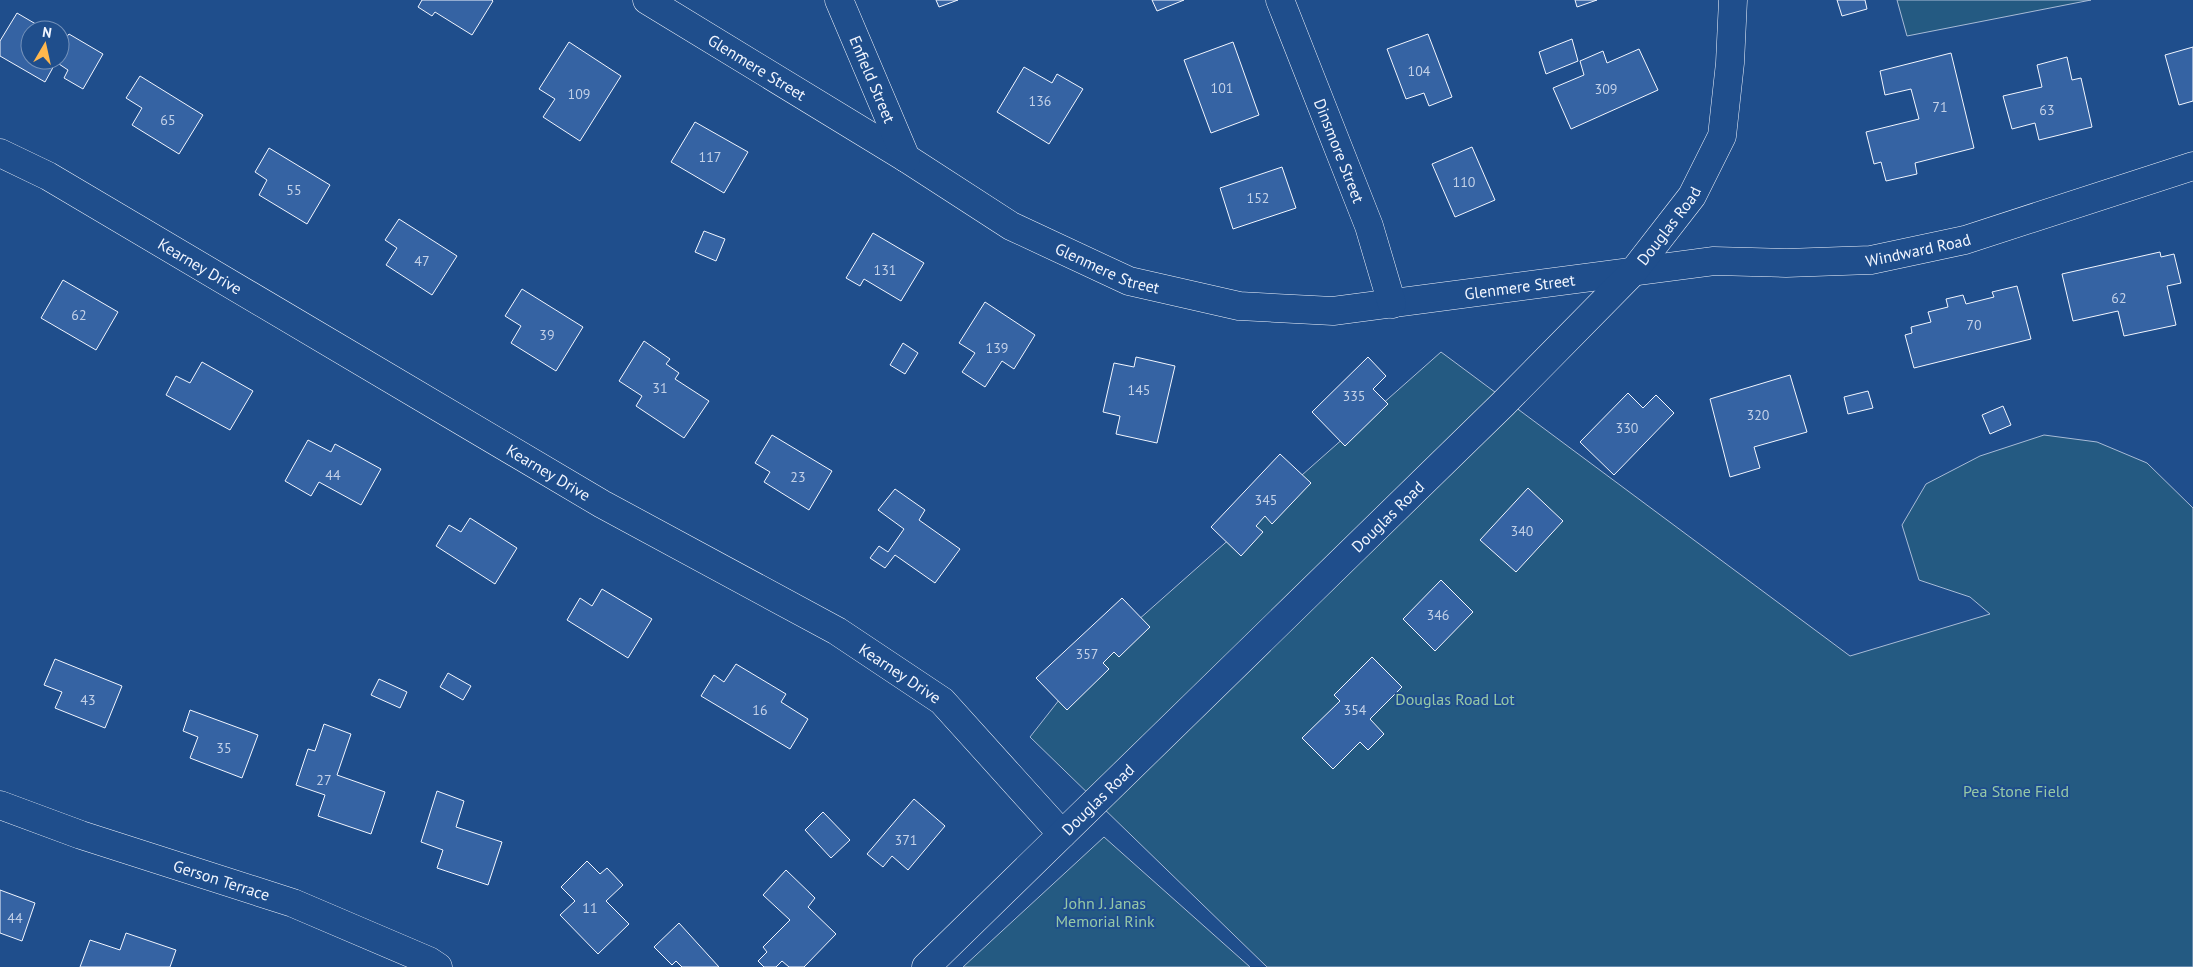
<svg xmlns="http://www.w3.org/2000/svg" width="2193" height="967" viewBox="0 0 2193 967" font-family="'PT Sans',sans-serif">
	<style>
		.green { fill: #245a82; stroke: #a8bbd7 }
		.building { fill: #3563a3; stroke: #f2f6ff }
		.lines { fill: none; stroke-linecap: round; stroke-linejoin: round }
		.minor-casing { stroke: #f2f6ff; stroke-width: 29 }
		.minor { stroke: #1f4e8c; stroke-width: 28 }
		.labels { text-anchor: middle; stroke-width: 4; stroke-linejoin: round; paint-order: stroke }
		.number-label { font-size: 14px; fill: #c3d1e8 }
		.street-label { font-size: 16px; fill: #f2f6ff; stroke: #1f4e8c }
		.park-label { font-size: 16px; fill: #97c8a6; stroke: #1f4e8c }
	</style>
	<rect width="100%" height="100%" fill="#1f4e8c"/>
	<path class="green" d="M1897,0H2091L1907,36Z
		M1441,352L1850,656L1990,614L1970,597L1919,580L1902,525L1926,484L1980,456L2044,435L2097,442L2147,463L2193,508V967H1267L1030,737L1085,667Z
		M1104,837L1250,967H963Z"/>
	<path class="building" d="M422,0H492L493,1L472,35L435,12L432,16L418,7Z
		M936,0H958L939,7Z
		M1152,0H1184L1157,11Z
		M1575,0H1597L1577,7Z
		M1837,0H1865L1867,9L1842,16Z
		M17,13L46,30H30V60H60V38L64,40L69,34L103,54L83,89L64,78L68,70L56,62L45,82L0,56V41Z
		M1428,34L1452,97L1429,106L1424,93L1406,99L1387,49Z
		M1572,39L1578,61L1546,74L1539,52Z
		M569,42L621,76L580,141L543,117L555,99L539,89Z
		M1233,42L1259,115L1211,133L1184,60Z
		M2193,47V101L2179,105L2165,55Z
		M1639,49L1658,90L1571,129L1553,88L1584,75L1580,61L1603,51L1607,63Z
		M1951,53L1974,148L1915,163L1917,174L1886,181L1881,162L1874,164L1866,132L1919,119L1911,89L1885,95L1880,71Z
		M2067,57L2072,80L2081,78L2092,127L2039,140L2035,123L2012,129L2003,96L2042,87L2037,65Z
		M1024,67L1052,83L1057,74L1083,89L1049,144L997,112Z
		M140,76L203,115L179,154L132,125L142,108L126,98Z
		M695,122L748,152L724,193L671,162Z
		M1472,147L1495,200L1455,217L1432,164Z
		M269,148L330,185L307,224L259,195L267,180L255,172Z
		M1282,167L1296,208L1233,229L1220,188Z
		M399,219L457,256L432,295L386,265L397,248L385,240Z
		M704,231L725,239L716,261L695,252Z
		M873,233L924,263L901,301L864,279L860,286L846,278Z
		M2160,252L2161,257L2174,254L2181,283L2167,286L2176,325L2124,336L2118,311L2073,321L2062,274Z
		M63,280L118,312L96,350L41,318Z
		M2017,286L2031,339L1914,368L1905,335L1912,333L1911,327L1931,322L1928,312L1948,307L1946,299L1963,295L1966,304L1994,297L1992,292Z
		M522,289L583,327L556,371L511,343L521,326L505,316Z
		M985,302L1035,335L1014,369L1002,361L985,387L962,372L975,353L959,343Z
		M644,341L670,359L666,364L679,373L675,379L709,401L684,438L636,406L642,396L619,381Z
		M903,343L918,353L905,374L890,365Z
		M1136,357L1175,366L1157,443L1116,434L1120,416L1103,412L1114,363L1134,367Z
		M1368,357L1386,376L1373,389L1388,404L1345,446L1312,412Z
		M202,362L253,391L230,430L166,395L176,376L190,383Z
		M1790,375L1807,432L1754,447L1760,468L1730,477L1710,399Z
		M1868,391L1873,408L1848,414L1844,397Z
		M1628,393L1643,408L1656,395L1674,413L1614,475L1580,442Z
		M2003,406L2011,425L1990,434L1982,415Z
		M772,435L832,471L809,510L764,482L770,472L755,463Z
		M308,440L331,452L335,444L381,469L361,505L319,482L311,496L285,481Z
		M1280,454L1311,483L1272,524L1265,516L1256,526L1263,532L1241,556L1211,527Z
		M1528,488L1563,521L1516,572L1480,540Z
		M895,489L925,510L919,520L960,549L935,583L895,555L885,568L870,558L879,546L888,552L904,529L878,510Z
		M470,518L517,548L495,584L436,546L449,525L461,532Z
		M1441,580L1473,612L1435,651L1403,619Z
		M602,589L652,619L628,658L567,620L580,598L592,606Z
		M1122,598L1150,627L1119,657L1114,652L1103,663L1109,669L1067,710L1036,678Z
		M1372,657L1402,687L1370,719L1384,734L1368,750L1360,742L1333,769L1302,738L1340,701L1334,695Z
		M55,659L122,686L105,728L55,708L62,692L44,685Z
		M736,664L786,694L781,702L808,719L790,749L701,696L714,675L724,682Z
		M448,673L471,686L463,700L440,687Z
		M379,679L407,692L400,708L371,695Z
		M190,710L258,735L242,778L190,758L198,737L183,731Z
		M324,724L351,734L337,775L385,792L371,834L318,816L325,795L296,785L308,749L315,751Z
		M437,791L464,801L456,827L502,842L488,885L437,868L443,850L421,842Z
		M914,799L945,826L908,870L892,856L883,867L867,854Z
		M823,812L850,840L831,858L805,830Z
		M587,861L600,874L607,868L623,885L606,901L629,924L598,954L560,915L575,901L561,887Z
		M786,870L815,898L808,907L836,934L804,967H789L782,961L776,967H764L758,961L767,952L763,947L790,920L763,895Z
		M0,890L35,903L22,941L0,933Z
		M679,923L719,967H682L676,961L672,965L654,947Z
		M126,933L176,950L170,967H80L90,940L120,950Z"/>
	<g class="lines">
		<g class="minor-casing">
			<g id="minor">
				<path id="s1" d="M647,0L906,158L1011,226L1129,281L1239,306L1333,311L1714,261L1786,263L1871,260L1965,240L2193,166"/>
				<path id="s2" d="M839,0L906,158"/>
				<path id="s3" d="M1280,0L1369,226L1392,304"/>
				<path id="s4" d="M0,153L48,176L602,504L837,631L942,701L1062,834"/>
				<path id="s5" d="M0,805L81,835L293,903L429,961L438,967"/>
				<path id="s6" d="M926,967L1503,404L1633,272L1692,196L1722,136L1730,63L1733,0"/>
			</g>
		</g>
		<use href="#minor" class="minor"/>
	</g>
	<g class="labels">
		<g class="number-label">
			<text x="1419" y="76">104</text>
			<text x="1222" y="93">101</text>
			<text x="1606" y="94">309</text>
			<text x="579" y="99">109</text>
			<text x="1040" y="106">136</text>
			<text x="1940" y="112">71</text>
			<text x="2047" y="115">63</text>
			<text x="168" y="125">65</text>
			<text x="710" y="162">117</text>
			<text x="1464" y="187">110</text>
			<text x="294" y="195">55</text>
			<text x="1258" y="203">152</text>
			<text x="422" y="266">47</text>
			<text x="885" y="275">131</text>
			<text x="2119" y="303">62</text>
			<text x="79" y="320">62</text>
			<text x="1974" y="330">70</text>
			<text x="547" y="340">39</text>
			<text x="997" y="353">139</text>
			<text x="660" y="393">31</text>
			<text x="1139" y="395">145</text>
			<text x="1354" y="401">335</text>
			<text x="1758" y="420">320</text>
			<text x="1627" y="433">330</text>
			<text x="333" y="480">44</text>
			<text x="798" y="482">23</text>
			<text x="1266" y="505">345</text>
			<text x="1522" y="536">340</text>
			<text x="1438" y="620">346</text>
			<text x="1087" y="659">357</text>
			<text x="88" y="705">43</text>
			<text x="760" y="715">16</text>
			<text x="1355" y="715">354</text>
			<text x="224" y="753">35</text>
			<text x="324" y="785">27</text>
			<text x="906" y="845">371</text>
			<text x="590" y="913">11</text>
			<text x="15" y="923">44</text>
		</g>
		<g class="street-label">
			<text dy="6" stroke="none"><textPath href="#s1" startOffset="129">Glenmere Street</textPath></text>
			<text dy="6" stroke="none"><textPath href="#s2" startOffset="86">Enfield Street</textPath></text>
			<text dy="6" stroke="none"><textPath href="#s3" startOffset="162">Dinsmore Street</textPath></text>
			<text dy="6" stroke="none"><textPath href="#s6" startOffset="1050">Douglas Road</textPath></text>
			<text dy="6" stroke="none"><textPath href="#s1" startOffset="1355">Windward Road</textPath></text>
			<text dy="6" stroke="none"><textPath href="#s4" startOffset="230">Kearney Drive</textPath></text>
			<text dy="6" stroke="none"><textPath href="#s1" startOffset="534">Glenmere Street</textPath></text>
			<text dy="6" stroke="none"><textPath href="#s1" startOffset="954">Glenmere Street</textPath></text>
			<text dy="6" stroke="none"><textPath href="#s4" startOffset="635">Kearney Drive</textPath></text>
			<text dy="6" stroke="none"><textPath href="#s6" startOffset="645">Douglas Road</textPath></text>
			<text dy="6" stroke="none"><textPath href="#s4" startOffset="1040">Kearney Drive</textPath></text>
			<text dy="6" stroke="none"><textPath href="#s6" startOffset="240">Douglas Road</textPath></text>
			<text dy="6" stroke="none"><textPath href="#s5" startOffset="234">Gerson Terrace</textPath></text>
		</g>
		<g class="park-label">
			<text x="1455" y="705">Douglas Road Lot</text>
			<text x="2016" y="797">Pea Stone Field</text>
			<text x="1105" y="909">John J. Janas<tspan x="1105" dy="18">Memorial Rink</tspan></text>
		</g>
	</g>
	<g transform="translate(45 45) rotate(9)"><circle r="24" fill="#1f4e8c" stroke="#7391ba"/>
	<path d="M0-4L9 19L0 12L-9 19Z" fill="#ffb74d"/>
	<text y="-8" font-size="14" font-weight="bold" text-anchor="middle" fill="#f2f6ff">N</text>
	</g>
</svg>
